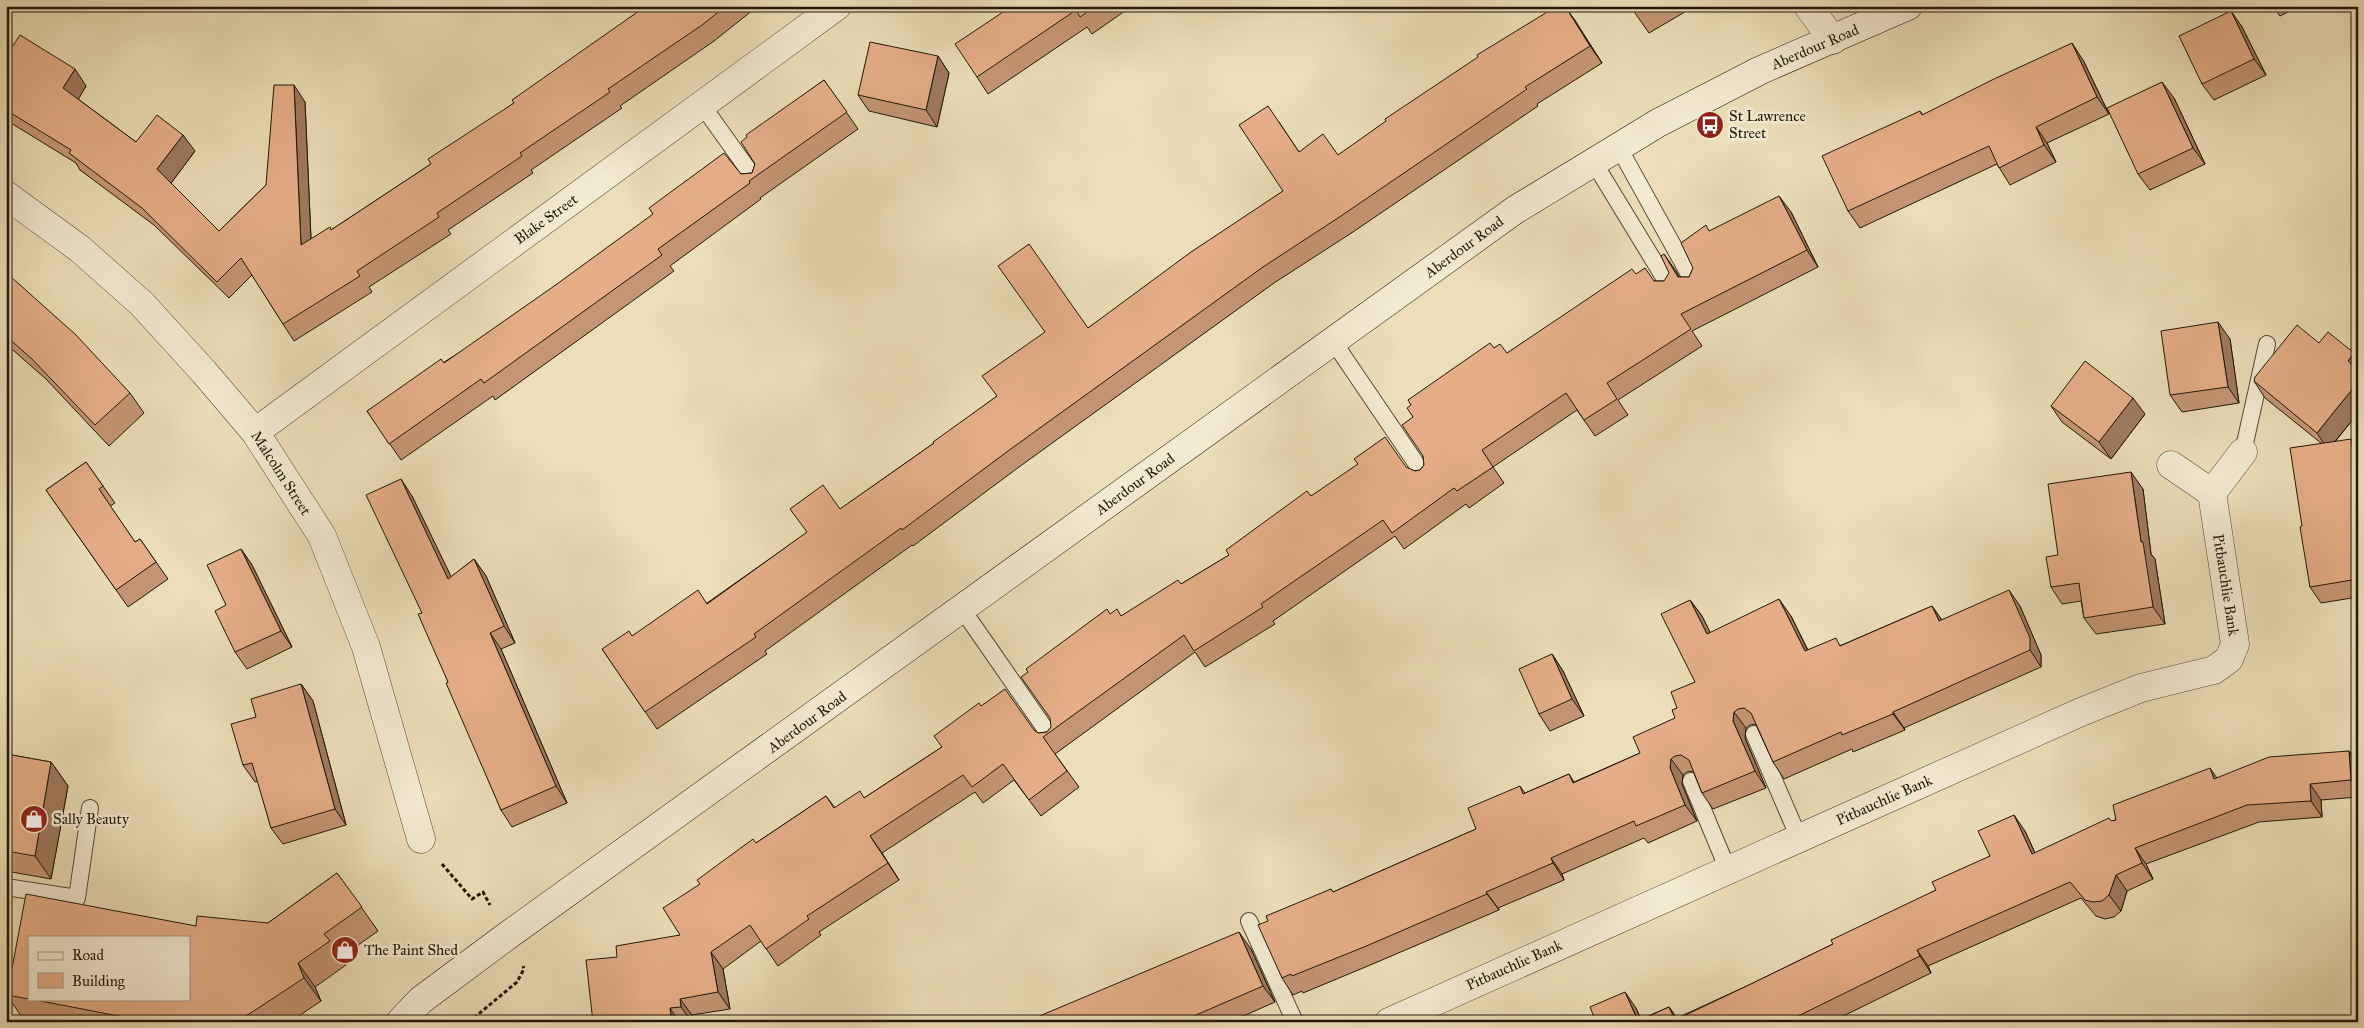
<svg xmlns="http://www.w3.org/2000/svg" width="2364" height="1028" viewBox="0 0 2364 1028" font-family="'IM FELL Great Primer',serif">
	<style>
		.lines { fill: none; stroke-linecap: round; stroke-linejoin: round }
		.lane-casing { stroke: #544934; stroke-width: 18 }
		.street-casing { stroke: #544934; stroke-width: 29 }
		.secondary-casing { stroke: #221708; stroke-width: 29 }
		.path { stroke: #221708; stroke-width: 3; stroke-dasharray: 4 2.5; stroke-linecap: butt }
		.lane { stroke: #f2ead1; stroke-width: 16 }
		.street { stroke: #f2ead1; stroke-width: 28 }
		.secondary { stroke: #f2ead1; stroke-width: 28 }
		.wall { fill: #c59675; stroke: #221708 }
		.shaded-wall { fill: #a07a5f; stroke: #221708 }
		.building { fill: #e5ae88; stroke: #221708 }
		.labels { text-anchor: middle; stroke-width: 5; stroke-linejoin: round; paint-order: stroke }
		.street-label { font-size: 15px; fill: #221708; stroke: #f2ead1 }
		.poi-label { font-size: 15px; fill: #221708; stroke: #f2ead1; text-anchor: start }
	</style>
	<rect width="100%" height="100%" fill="#ebdeb8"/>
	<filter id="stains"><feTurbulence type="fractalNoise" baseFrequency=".004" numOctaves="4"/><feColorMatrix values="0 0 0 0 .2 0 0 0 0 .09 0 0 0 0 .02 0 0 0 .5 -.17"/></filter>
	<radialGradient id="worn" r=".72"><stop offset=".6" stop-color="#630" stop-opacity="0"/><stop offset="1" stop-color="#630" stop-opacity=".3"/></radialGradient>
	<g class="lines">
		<g class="lane-casing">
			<path id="lane" d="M702,105L757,182
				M1618,146L1695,285
				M1593,161L1671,289
				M1333,341L1426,478
				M2243,452L2267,344
				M962,609L1053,740
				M1754,734L1799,838
				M1691,781L1728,870
				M6,887L77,898L90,808
				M1249,921L1295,1022"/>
		</g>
		<g class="street-casing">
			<path id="street" d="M1808,6L1833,40
				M6,195L80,249L142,304L204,372L255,432L322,536L366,647L421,839
				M255,432L837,6
				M2212,493L2243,452
				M1389,1022L2081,712L2141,688L2214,670L2229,659L2235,644L2212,493L2171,465"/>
		</g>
		<g class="secondary-casing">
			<path id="secondary" d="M400,1022L421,1000L507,936L1515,210L1658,123L1761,70L1908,6"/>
		</g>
		<path class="path" d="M442,864L472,899L483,892L490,905
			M469,1022L517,982L524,969L523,966"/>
		<use href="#lane" class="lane"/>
		<use href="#street" class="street"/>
		<use href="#secondary" class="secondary"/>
	</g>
	<path class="wall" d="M646,6H758L714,41L620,106L622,108L531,170L533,173L448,230L451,234L369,287L372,292L294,341L283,324L252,275L229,298L154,225L80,170L76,163L6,120V52L86,86L78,99L136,142L195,151L171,183L219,231L266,185L305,102L311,239L331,230L431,164Z
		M1012,6H1132L1092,34L1087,27L988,94L977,77Z
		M1630,6H1695L1649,33Z
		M2273,6H2300L2280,16Z
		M2231,11L2242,27L2266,75L2214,100L2202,84Z
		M1574,19L1602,63L1537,104L1538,106L1353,232L1274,283L1019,467L913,546L912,545L765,651L767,654L657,729L602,649L632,636L707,603L934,443L1088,328L1283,191L1279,122L1299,152L1338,155Z
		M938,56L949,73L937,127L869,111L858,95Z
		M2083,60L2109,114L2047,143L2056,162L2010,185L1997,164L1860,228L1848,211L1920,111L1923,115Z
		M824,80L858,129L760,198L761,199L670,266L674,271L495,400L493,396L401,460L367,411L741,174L752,173L755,164L747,137Z
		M2174,98L2205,164L2150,190L2138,174Z
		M1791,212L1818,267L1692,331L1702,346L1618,400L1628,415L1595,436L1577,410L1493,467L1504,483L1469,508L1466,504L1404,549L1395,536L1273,621L1275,624L1205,667L1195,652L1055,754L1079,787L1041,816L1014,780L983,803L975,792L882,853L899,880L819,932L821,935L778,966L761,941L723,969L730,1009L692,1015L693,1022H593L617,957L680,935L700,884L756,843L826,796L835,808L864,798L942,747L981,706L1034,730L1038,733L1047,732L1051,727L1110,614L1121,616L1181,584L1229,555L1311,496L1407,468L1415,471L1420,470L1424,465L1423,456L1413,417L1494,348L1507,353L1636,274L1654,281H1664L1676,271L1679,277H1689L1710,231Z
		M6,277L130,393L144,413L109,446L46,379L6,344Z
		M2230,339L2239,403L2182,412L2170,395Z
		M2319,343L2354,353L2358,359V413L2335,442L2358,450V597L2321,603L2310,587L2302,526L2321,443L2265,398L2254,381Z
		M2051,406L2145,414L2111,459L2062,422Z
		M86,462L115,503L110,506L135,542L140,539L168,579L128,607L46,490Z
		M2143,489L2151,554L2155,559L2165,624L2096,634L2084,618L2081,601L2062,604L2051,587L2058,555Z
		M412,496L451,577L474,559L486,576L515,643L501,649L567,803L512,827L501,810L448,682L422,613Z
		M241,549L252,565L292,647L247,669L235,652L226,605Z
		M1690,600L1702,616L1710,633L1791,616L1808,650L1842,645L1932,606L1942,620L2020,606L2041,655V667L1904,728L1905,730L1853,752L1852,749L1784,779L1773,762L1756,725V724L1750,725L1746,728L1745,738L1766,788L1713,809L1702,793L1693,771L1687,772L1683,775L1682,784L1697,821L1648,843L1644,838L1562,874L1564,880L1498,908L1499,910L1375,963L1303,993L1302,991L1293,995L1282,978L1268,921L1331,889L1333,892L1476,829L1520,786L1525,793L1569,774L1574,782L1640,753L1675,718L1677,708L1695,682Z
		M1552,654L1563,671L1584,716L1550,731L1539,714Z
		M301,684L313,701L346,825L283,844L271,828L258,781L255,782L243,765L256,717Z
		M2349,751L2358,763V797L2321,800L2322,817L2259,822L2146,864L2153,879L2127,891L2121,911L2114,917L2105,919L2096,916L2081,898L1928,966L1931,973L1831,1022H1596L1636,1008L1641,1019L1669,1007L1677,1018L1751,984L1833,944L1936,890L1990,856L2025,831L2035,853L2217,778Z
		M6,754L51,762L68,786L51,879L6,871Z
		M337,873L378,931L341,957L346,965L315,987L321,1001L290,1022H40L23,1019L7,995L196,926L268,923Z
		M1251,949L1275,1002L1230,1022H1023Z"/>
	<path class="shaded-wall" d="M1565,6L1574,19L1602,63L1590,46Z
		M2231,11L2242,27L2266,75L2254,59Z
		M2072,43L2083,60L2109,114L2097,97Z
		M938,56L949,73L937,127L926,110Z
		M75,69L86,86L75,105L63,88Z
		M2162,82L2174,98L2205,164L2193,148Z
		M294,85L305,102L312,262L301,245Z
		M2036,127L2047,143L2056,162L2044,145Z
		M183,135L195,151L169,186L157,169Z
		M1779,196L1791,212L1818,267L1807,250Z
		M1664,254L1676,271L1689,293L1678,277Z
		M2218,322L2230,339L2239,403L2228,387Z
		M2354,353L2358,359V376L2348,361Z
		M2358,382V413L2328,450L2317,433Z
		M2133,398L2145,414L2111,459L2099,442Z
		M2351,439L2358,450V485Z
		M2131,472L2143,489L2151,554L2155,559L2165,624L2153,607L2141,542Z
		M401,479L412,496L460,595L448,579Z
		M241,549L252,565L292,647L281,631Z
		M474,559L486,576L515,643L504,626Z
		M2009,590L2020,606L2041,655V667L2030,650Z
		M1779,599L1791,616L1816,668L1805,651Z
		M1690,600L1702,616L1719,650L1707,634Z
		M1932,606L1943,622L1939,621Z
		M490,633L501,649L567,803L556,786Z
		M1552,654L1563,671L1584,716L1572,699Z
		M301,684L313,701L346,825L335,809Z
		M1734,712L1746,728L1745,738L1766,788L1755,771L1733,721Z
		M1893,712L1904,728L1905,730L1893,714Z
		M2349,751L2358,763V790L2351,780Z
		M1671,759L1683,775L1682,784L1697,821L1685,805L1670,768Z
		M51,762L68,786L51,879L35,856Z
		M2210,768L2221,784L2214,779Z
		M2310,784L2321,800L2322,817L2311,801Z
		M2014,815L2025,831L2043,871L2032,854Z
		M870,836L882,853L899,880L888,863Z
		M2135,848L2146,864L2153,879L2142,863Z
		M1551,858L1562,874L1564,880L1553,863Z
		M2116,875L2127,891L2121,911L2109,895Z
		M1486,892L1498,908L1499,910L1487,894Z
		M1239,932L1251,949L1275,1002L1263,986Z
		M1917,950L1928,966L1931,973L1920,956Z
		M711,952L723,969L730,1009L718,992Z
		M298,963L315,987L321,1001L304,978Z
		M1625,992L1636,1008L1642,1022H1639Z
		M680,999L692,1015L693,1022H692L681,1007Z
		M1669,1007L1679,1022L1675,1020Z
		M670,1008L679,1022H672Z"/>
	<path class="building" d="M646,6H726L702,25L608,89L610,92L520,153L522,156L437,213L439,217L357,271L360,276L283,324L241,258L217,282L142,208L69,153L71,150L6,110V52L8,53L20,35L75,69L63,88L136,142L157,115L183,135L157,169L219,231L266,185L274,85H294L301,245L330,227L331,230L431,164L428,159L514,103L512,100Z
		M1012,6H1096L1080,17L1076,10L977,77L955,44Z
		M1557,6H1565L1590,46L1525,87L1527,89L1341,216L1263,267L1008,451L902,530L901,528L754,634L756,637L645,712L602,649L629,631L632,636L698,590L707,604L807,532L790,509L823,485L840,509L934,443L933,442L997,396L982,376L1045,332L998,266L1029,244L1088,328L1191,252L1283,191L1239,125L1268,106L1299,152L1323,134L1338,155L1386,121L1385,119L1478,57L1477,55Z
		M1630,6H1638L1632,10Z
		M2231,11L2254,59L2202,84L2179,36Z
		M870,42L938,56L926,110L858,95Z
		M2072,43L2097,97L2036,127L2044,145L1999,168L1989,146L1848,211L1822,156L1920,111L1922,115L1994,79Z
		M824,80L847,112L749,181L750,183L658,249L662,255L484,383L481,379L389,444L367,411L441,359L444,363L557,284L653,214L649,208L724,153L741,174L752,173L755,164L741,142L747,137L746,135Z
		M2162,82L2193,148L2138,174L2107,108Z
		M1779,196L1807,250L1681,314L1691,329L1607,383L1617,399L1584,420L1566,393L1482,450L1493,467L1457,491L1454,488L1392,533L1383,520L1261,604L1263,607L1194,651L1184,635L1043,737L1067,771L1029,800L1003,764L972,787L963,775L870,836L888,863L807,916L809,919L766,949L750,925L711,952L718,992L680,999L681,1007L670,1008L672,1022H593L586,960L617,957L616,946L680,935L663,908L700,884L697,880L753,839L756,843L826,796L834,808L860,791L864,798L942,747L934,736L979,703L981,706L1005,689L1034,730L1038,733L1047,732L1051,727L1050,718L1021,677L1028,672L1026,669L1107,609L1110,614L1117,609L1121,616L1178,580L1181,584L1229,555L1226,550L1307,491L1311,496L1358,464L1354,459L1385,437L1406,467L1415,471L1420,470L1424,465L1423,456L1402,425L1413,417L1407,408L1411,405L1408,400L1490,343L1494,348L1500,344L1507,353L1632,269L1636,274L1645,268L1654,281H1664L1669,273L1661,256L1664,254L1678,277H1689L1693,268L1681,243L1706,225L1709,231Z
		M10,276L76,335L130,393L95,425L32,359L6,336V277L8,279Z
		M2218,322L2228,387L2170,395L2161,331Z
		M2297,325L2319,343L2328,332L2354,353L2348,361L2358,370V382L2317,433L2254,381L2255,377Z
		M2085,361L2133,398L2099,442L2051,406Z
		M2351,439L2358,485V579L2310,587L2300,527L2302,526L2290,448Z
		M86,462L103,486L99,489L135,542L140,539L156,562L116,590L46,490Z
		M2131,472L2141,542H2143L2153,607L2084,618L2079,583L2051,587L2046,557L2058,555L2048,484Z
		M401,479L448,579L474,559L504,626L490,633L556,786L501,810L446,683L448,682L418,614L422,613L366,495Z
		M241,549L281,631L235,652L215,611L226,605L207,565Z
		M2009,590L2030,638V650L1893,712V714L1842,735L1841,732L1773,762L1751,713L1744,708L1738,709L1734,712L1733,721L1755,771L1702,793L1689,760L1681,755L1675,756L1671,759L1670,768L1685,805L1636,826L1634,821L1551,858L1553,863L1486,892L1487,894L1364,947L1292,976L1291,974L1282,978L1258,925L1268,921L1266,916L1331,889L1333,892L1476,829L1468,808L1520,786L1523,794L1569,774L1573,783L1640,753L1633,737L1675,718L1672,710L1677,708L1671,692L1695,682L1661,614L1690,600L1707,634L1779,599L1805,651L1836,638L1840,646L1932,606L1939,621Z
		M1552,654L1572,699L1539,714L1519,669Z
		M301,684L335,809L271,828L252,763L243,765L231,724L256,717L251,699Z
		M2349,751L2351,780L2310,784L2311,801L2247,805L2135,848L2142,863L2116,875L2109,895L2102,901L2093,902L2085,900L2070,882L1917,950L1920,956L1786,1022H1596L1590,1007L1625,992L1638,1021L1669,1007L1675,1020L1751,984L1833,944L1831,940L1936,890L1932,882L1990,856L1978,831L2014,815L2032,854L2109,818L2111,821L2116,820L2113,805L2210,768L2214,779L2269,757Z
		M6,754L51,762L35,856L6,851Z
		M337,873L362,907L324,934L330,941L298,963L304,978L237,1022H150L30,999H189V937H29V999L7,995L26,894L196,926L197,916L268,923Z
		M1239,932L1263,986L1180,1022H1023L1030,1020Z"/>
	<defs>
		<g id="bus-disc" transform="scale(1.4375)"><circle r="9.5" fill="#8f2418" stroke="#f2ead1"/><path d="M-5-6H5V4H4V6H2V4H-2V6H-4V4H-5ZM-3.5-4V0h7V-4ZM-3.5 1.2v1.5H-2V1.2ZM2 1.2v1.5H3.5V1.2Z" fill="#fff"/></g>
		<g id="shop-disc" transform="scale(1.4375)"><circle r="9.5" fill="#8f2418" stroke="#f2ead1"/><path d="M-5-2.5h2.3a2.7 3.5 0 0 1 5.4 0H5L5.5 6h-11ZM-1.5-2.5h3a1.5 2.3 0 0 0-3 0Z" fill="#fff"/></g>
	</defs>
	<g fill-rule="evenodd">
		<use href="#bus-disc" x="1710" y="125"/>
		<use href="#shop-disc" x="34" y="819"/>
		<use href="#shop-disc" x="345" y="950"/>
	</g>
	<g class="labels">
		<g class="street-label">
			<text transform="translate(1815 47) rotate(-23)" y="5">Aberdour Road</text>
			<text transform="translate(546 219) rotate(-36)" y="5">Blake Street</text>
			<text transform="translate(1464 247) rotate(-36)" y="5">Aberdour Road</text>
			<text transform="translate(281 473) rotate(57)" y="5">Malcolm Street</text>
			<text transform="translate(1135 484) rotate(-36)" y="5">Aberdour Road</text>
			<text transform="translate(2226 585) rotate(81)" y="5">Pitbauchlie Bank</text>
			<text transform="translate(807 722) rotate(-36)" y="5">Aberdour Road</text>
			<text transform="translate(1884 800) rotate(-24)" y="5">Pitbauchlie Bank</text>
			<text transform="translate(1514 965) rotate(-24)" y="5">Pitbauchlie Bank</text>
		</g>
		<g class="poi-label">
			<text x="1729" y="121">St Lawrence<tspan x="1729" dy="17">Street</tspan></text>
			<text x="53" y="824">Sally Beauty</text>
			<text x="364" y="955">The Paint Shed</text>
		</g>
	</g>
	<rect width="2364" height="1028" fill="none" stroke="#ebdeb8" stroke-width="25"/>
	<rect x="8" y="8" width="2349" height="1013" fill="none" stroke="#221708" stroke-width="2.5"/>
	<rect x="12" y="12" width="2339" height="1003" fill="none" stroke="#221708"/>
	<rect x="28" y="936" width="162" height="65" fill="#f2ead1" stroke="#9f9681"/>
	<rect x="38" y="952" width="25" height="8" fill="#f2ead1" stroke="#9f9681"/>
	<text x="72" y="960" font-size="15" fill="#221708">Road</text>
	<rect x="38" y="973" width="25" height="15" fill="#e5ae88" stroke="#9f9681"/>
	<text x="72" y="986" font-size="15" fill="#221708">Building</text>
	<rect width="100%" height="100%" filter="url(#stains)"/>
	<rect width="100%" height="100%" fill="url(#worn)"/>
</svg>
